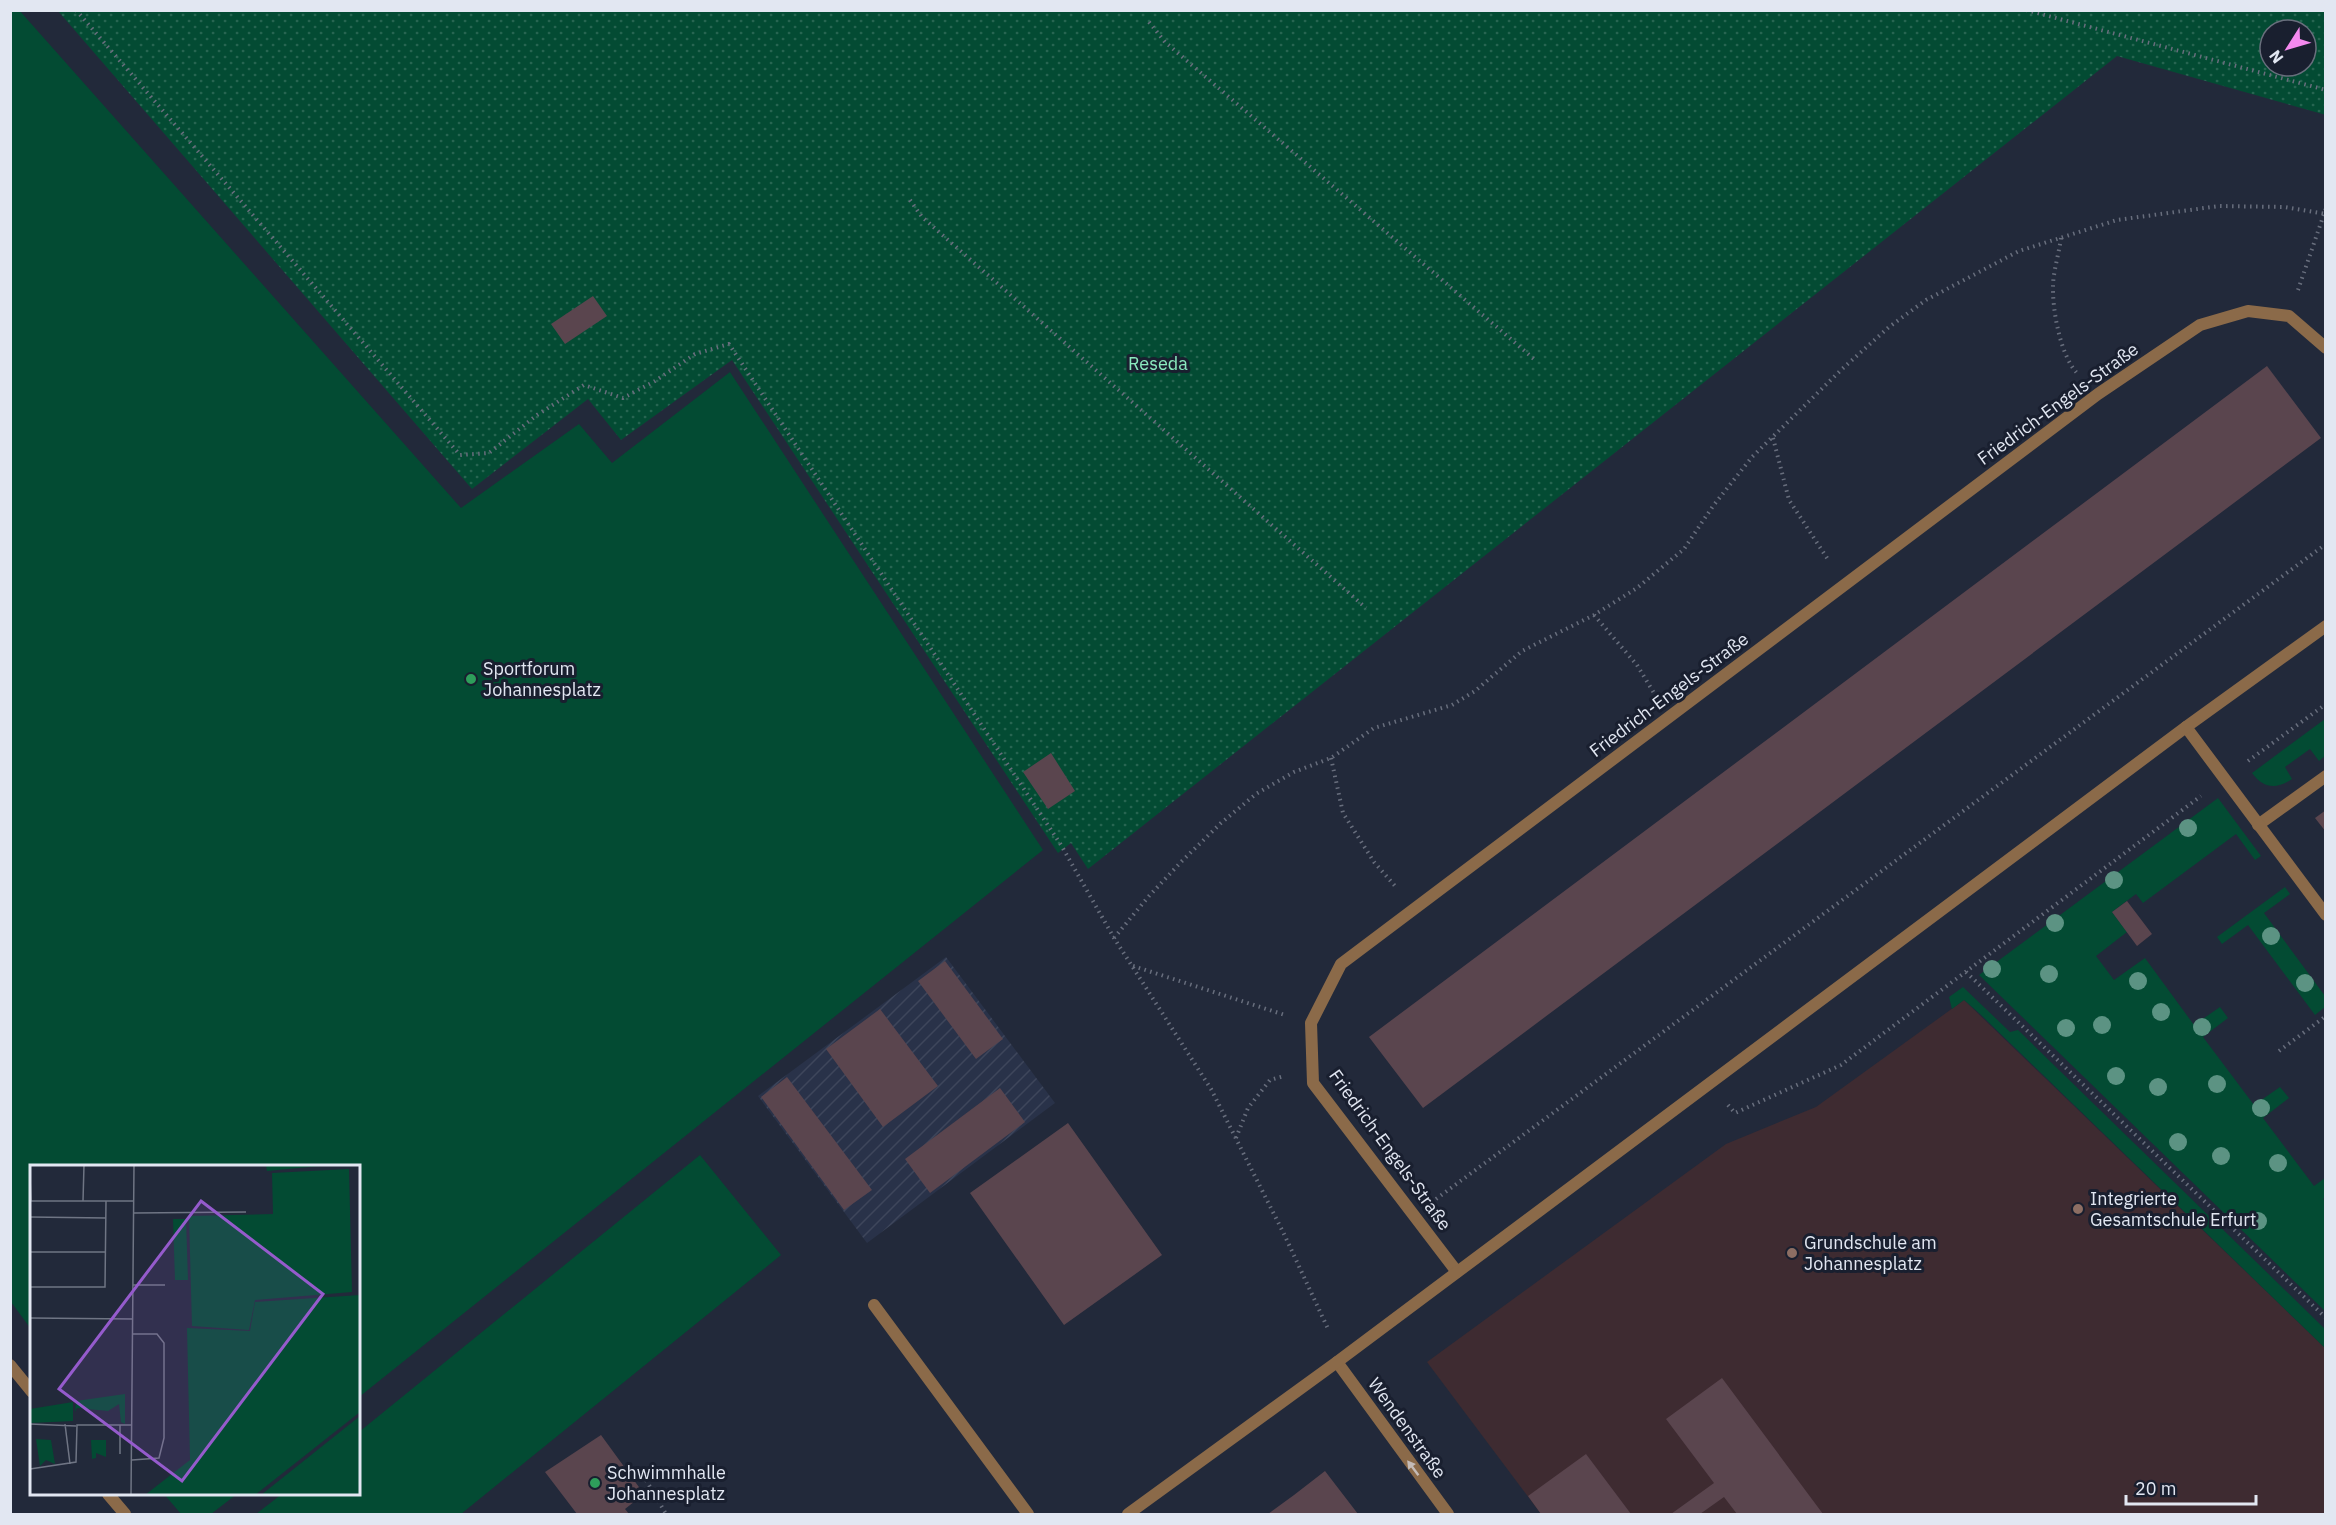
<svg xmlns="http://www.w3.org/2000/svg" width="2336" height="1525" viewBox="0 0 2336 1525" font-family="'IBM Plex Sans',sans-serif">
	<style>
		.industrial { fill: url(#industrial-furrows) }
		.education { fill: #3e2b31 }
		.green { fill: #034b33 }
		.garden { fill: url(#garden-dots); fill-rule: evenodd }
		.building { fill: #5a454e }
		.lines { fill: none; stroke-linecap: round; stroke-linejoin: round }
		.path { stroke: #686e7d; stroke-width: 4; stroke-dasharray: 1.5 4.5; stroke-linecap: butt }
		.service { stroke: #8b6a49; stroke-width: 12 }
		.minor { stroke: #8b6a49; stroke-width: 12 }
		.tertiary { stroke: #8b6a49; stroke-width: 12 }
		.tree { fill: #5c9383 }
		.oneway { fill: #c4bbb7 }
		.leisure-dot { fill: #2e9e5b; stroke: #191f2f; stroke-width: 2 }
		.education-dot { fill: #8d6e63; stroke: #191f2f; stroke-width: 2 }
		.labels { text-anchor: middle; stroke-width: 6; stroke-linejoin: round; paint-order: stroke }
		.park-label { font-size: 18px; fill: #8beabf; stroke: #191f2f }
		.street-label { font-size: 18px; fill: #e2e7f2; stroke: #191f2f }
		.poi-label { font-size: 18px; fill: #e2e7f2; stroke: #191f2f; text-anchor: start }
		.inset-road { fill: none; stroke: #6f7584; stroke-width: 1.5 }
		.view { fill: #955bcc; fill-opacity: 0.15; stroke: #955bcc; stroke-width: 3 }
		.inset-edge { fill: none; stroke: #e2e7f2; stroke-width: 3 }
	</style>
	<defs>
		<pattern id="industrial-furrows" width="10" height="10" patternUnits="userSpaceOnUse" patternTransform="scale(1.5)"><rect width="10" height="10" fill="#293249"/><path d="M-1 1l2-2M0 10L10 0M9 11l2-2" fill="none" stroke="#3e465b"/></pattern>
		<pattern id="garden-dots" width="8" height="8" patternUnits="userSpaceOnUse" patternTransform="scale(1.5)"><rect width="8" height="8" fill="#034b33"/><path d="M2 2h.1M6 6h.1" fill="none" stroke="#276551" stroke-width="1.8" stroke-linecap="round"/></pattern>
	</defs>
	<rect width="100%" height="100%" fill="#22293a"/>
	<path class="industrial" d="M946,957L1055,1103L867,1243L758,1096Z"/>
	<path class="education" d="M1964,1000L2325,1348V1514H1541L1427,1362L1726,1144L1816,1107Z"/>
	<path class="green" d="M19,10L461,508L579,424L612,463L730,372L1043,850L359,1397L358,1166H32L31,1329L11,1302L10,11Z
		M2325,719V756L2319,761L2310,749L2285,767L2292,779C2276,790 2263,788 2252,773Z
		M2218,798L2261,856L2255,860L2236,834L2143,903L2136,894L2112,912L2127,932L2096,956L2114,980L2145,958L2194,1025L2220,1007L2228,1018L2203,1037L2254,1105L2280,1087L2289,1098L2263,1118L2314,1186L2325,1178V1197L2323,1199L2326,1202L2325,1311L1979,975Z
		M2285,887L2290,894L2264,913L2325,996V1007L2315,1015L2248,925L2222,944L2217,937Z
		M1963,987L2010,1032L2018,1030L2325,1329V1348L1979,1013L1964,1000L1952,1009L1949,997Z
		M700,1155L781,1255L461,1514H256L282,1494H358L359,1432Z
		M164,1494H237L211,1514H181Z"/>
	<path class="garden" d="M2325,10L2326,115L2117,56L1088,869L1071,843L1058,853L732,360L621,440L588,399L472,489L58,11ZM2270,30H2306V66H2270Z"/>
	<path class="building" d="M593,296L607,316L565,344L551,324Z
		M2267,366L2321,438L1423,1108L1369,1037Z
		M1051,753L1075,791L1048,809L1023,772Z
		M2326,810V832L2315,818Z
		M2127,901L2152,934L2137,946L2112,912Z
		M945,961L1003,1039L976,1059L918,981Z
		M880,1009L938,1086L883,1127L826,1049Z
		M787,1077L872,1190L844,1210L761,1097Z
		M1000,1088L1025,1122L930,1193L905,1159Z
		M1068,1123L1162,1255L1064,1325L970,1193Z
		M1722,1378L1823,1514H1737L1724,1497L1700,1514H1671L1714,1483L1666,1419Z
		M601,1435L644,1494L625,1509L629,1514H577L545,1472Z
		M1586,1454L1631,1514H1541L1528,1496Z
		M1325,1471L1358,1514H1268L1294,1495Z"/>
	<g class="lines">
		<path class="path" d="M76,10L460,455L489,453L537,415L584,385L623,398L655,381L695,354L729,344L1061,845L1114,938L1211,1089L1284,1234L1329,1331
			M2026,10L2326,90
			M1149,22L1165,42L1534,359
			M910,200L922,217L1366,608
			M2061,238C2059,253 2054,269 2053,284C2052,308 2060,355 2077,373
			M2298,290L2326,208
			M1773,438L1789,500L1829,561
			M1594,615L1637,665L1654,693
			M1331,758L1343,813L1374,862L1395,886
			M2248,761L2326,704
			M1114,938L1149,896L1182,861L1221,823L1256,794L1294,772L1331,758L1374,728L1452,705L1475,691L1522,651L1594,615L1637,588L1684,549L1713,506L1752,457L1840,371L1889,327L1926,300L2019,251L2117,220L2219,206L2284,207L2326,214
			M1133,966L1285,1015
			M1966,972L2326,1318
			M2279,1051L2326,1016
			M1728,1105L1735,1113L1841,1065L2201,796
			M1236,1138L1248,1108L1270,1080L1284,1076
			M1436,1199L2326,544
			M643,1475L666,1514"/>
		<path class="service" d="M2258,825L2326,776
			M874,1305L1028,1514
			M10,1365L32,1392
			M108,1494L125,1514"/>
		<path class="minor" d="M2186,727L2326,915
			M1457,1272L1313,1083L1311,1023L1341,964L2098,394L2200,325L2248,311L2289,316L2326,348
			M1337,1362L1448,1514"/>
		<path class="tertiary" d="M1128,1514L1337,1362L2186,727L2326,626"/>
	</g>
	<g class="tree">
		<circle cx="2188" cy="828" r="9"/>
		<circle cx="2114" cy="880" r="9"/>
		<circle cx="2055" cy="923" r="9"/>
		<circle cx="2271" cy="936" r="9"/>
		<circle cx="1992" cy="969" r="9"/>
		<circle cx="2049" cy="974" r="9"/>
		<circle cx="2138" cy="981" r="9"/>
		<circle cx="2305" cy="983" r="9"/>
		<circle cx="2161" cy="1012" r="9"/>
		<circle cx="2102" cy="1025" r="9"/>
		<circle cx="2202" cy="1027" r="9"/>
		<circle cx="2066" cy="1028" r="9"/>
		<circle cx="2116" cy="1076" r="9"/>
		<circle cx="2217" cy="1084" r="9"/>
		<circle cx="2158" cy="1087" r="9"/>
		<circle cx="2261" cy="1108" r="9"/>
		<circle cx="2178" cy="1142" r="9"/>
		<circle cx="2221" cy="1156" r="9"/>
		<circle cx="2278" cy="1163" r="9"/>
		<circle cx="2258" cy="1221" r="9"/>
	</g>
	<defs><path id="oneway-solid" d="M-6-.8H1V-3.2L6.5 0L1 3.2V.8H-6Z" transform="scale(1.5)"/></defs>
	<use class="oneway" href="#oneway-solid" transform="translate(1413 1468) rotate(-127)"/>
	<g class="leisure-dot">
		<circle cx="471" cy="679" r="6"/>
		<circle cx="595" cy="1483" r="6"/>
	</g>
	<g class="education-dot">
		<circle cx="2078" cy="1209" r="6"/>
		<circle cx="1792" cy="1253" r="6"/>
	</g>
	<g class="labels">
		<g class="park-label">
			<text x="1158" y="370">Reseda</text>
		</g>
		<g class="street-label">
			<text transform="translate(2058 404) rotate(-36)" y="6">Friedrich-Engels-Straße</text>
			<text transform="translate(1669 695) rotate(-37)" y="6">Friedrich-Engels-Straße</text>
			<text transform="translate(1390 1150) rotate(54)" y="6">Friedrich-Engels-Straße</text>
			<text transform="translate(1407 1428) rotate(54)" y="6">Wendenstraße</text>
		</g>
		<g class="poi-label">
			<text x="483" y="675">Sportforum<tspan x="483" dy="21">Johannesplatz</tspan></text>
			<text x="2090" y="1205">Integrierte<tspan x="2090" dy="21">Gesamtschule Erfurt</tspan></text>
			<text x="1804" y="1249">Grundschule am<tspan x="1804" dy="21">Johannesplatz</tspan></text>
			<text x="607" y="1479">Schwimmhalle<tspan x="607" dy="21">Johannesplatz</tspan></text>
		</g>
	</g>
	<g transform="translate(30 1165)">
		<rect width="330" height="330" fill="#22293a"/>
		<path d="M236,0H300L237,6ZM319,4L322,127L225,135L219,165L162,161L159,51L243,49L242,8ZM143,54H156L158,115H145ZM95,229V259L91,257L89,239L78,246L47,243L45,247L46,236ZM43,237V256L0,258V244Z" fill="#034b33"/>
		<path d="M330,130V247L225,330H115L160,295L157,163L220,166L225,137ZM330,251V330H231ZM6,274L21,275L25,299L16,295L10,301ZM61,275H76V292L66,288V293L62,294Z" fill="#034b33"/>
		<path class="inset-road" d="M0,12L1,36M0,36H104M53,36L54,0M104,48L216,47M0,52L76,53M0,87H75M103,120H135M0,122H75L76,36M0,153L103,154M0,259L46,261M35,259L40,299M90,289V260M102,295L129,293L134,273V178L127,169H103M0,304L46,297L47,260H102M101,330L104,0"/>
		<path class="view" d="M171,36L293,129L152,316L29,224Z"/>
		<rect width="330" height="330" class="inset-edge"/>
	</g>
	<rect width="2336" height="1525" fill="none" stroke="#e2e7f2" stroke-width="24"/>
	<g transform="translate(2288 48) rotate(233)"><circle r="28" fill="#191f2f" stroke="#696f7d" stroke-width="1.5"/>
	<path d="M0-4.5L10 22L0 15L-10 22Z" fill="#f489ef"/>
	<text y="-9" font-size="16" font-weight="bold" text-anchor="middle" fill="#e2e7f2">N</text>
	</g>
	<path d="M2126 1495v9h130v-9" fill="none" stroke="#e2e7f2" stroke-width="3"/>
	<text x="2135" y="1495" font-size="18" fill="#e2e7f2" stroke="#191f2f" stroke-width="4.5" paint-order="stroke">20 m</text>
</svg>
